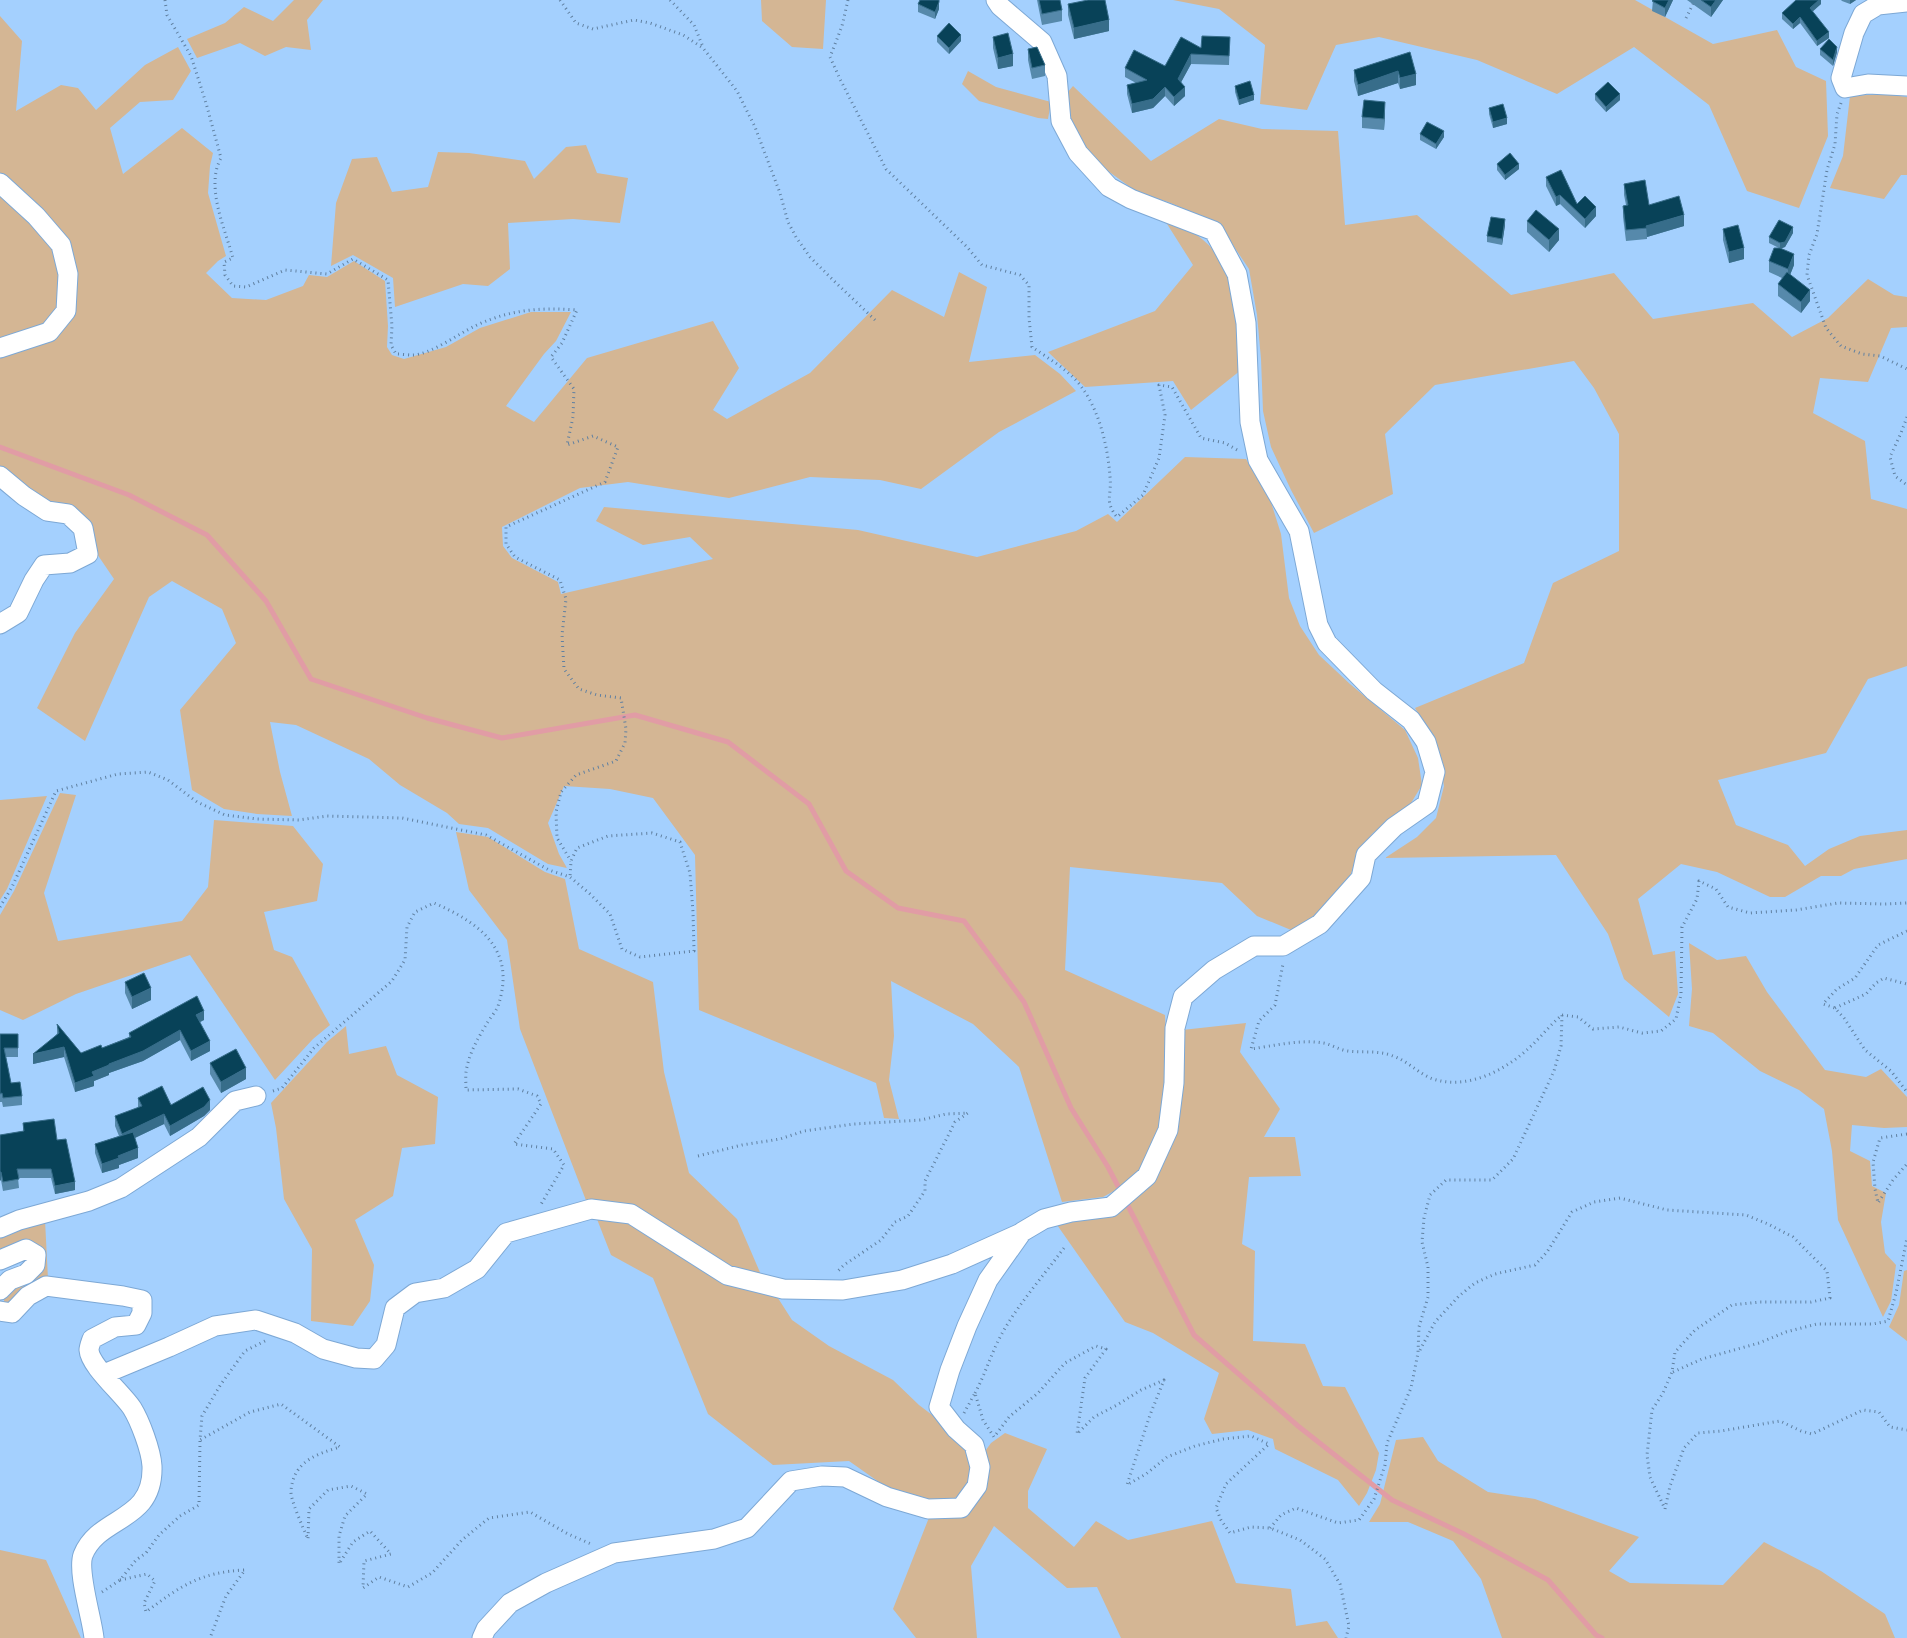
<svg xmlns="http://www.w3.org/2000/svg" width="1907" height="1638" viewBox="0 0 1907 1638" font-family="'PT Sans',sans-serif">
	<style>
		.green { fill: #d4b694 }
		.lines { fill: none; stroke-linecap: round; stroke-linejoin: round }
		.stream { stroke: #e19ca5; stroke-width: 5 }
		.minor-casing { stroke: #7da8d5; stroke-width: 21 }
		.path { stroke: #6080a1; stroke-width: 3; stroke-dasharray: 1 4; stroke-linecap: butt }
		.minor { stroke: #fff; stroke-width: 19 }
		.wall { fill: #5689ab }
		.shaded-wall { fill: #376d8a }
		.building { fill: #084258; stroke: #376d8a }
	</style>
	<rect width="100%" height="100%" fill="#a4d0fe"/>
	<path class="green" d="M294,0H323L307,20L311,50L286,47L265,56L240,43L197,58L187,39L225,23L244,7L273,21Z
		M761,0H826L823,49L792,47L762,21Z
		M1173,0H1635L1713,44L1777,30L1796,67L1826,81L1828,136L1799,208L1747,191L1709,105L1634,47L1557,94L1477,60L1379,37L1336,45L1307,110L1260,104L1265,45L1219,9Z
		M0,16L22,41L16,111L61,85L78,88L96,110L145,65L178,47L191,71L173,100L140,102L110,128L123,174L182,128L213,153L210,166L208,193L226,256L218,261L206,273L232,298L266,300L303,286L309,275L327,277L354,261L385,281L388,326L387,347L392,355L404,359L446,347L480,328L531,312H571L556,341L544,354L506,406L534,422L587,358L713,321L739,368L713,410L727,419L810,373L892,290L944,317L959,272L987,287L969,362L1035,355L1060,374L1076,391L999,432L921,489L880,480L810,477L729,498L628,482L580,488L502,527L503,546L512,558L558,582L561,594L713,559L690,537L643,545L596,521L604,507L858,530L977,557L1076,531L1108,514L1117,522L1185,457L1246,459L1270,499L1281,534L1289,598L1300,626L1319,655L1350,684L1405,730L1418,758L1422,785L1408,808L1373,833L1358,851L1351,874L1315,917L1291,930L1257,916L1222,883L1070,867L1065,970L1165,1015L1168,1074L1165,1100L1157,1135L1139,1172L1127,1184L1103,1197L1062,1202L1019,1067L973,1024L891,981L894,1036L889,1080L899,1119L884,1118L876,1083L699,1010L695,855L653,798L610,789L564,786L548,823L559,854L567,868L548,864L488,828L459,824L447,813L400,785L369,759L296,725L270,722L280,772L292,816L257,814L224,809L192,790L180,710L236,643L222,609L172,581L149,597L85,741L37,708L75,633L114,579L95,551L43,502L0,468V354L61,324L72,265L0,178Z
		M968,71L996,87L1051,102L1048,119L1038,118L979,101L962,84Z
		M1073,86L1151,161L1219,119L1262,129L1338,131L1345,225L1417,215L1511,295L1614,273L1653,319L1753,303L1792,337L1828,318L1868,279L1894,295L1907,297V327L1891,328L1868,382L1820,378L1813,413L1865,441L1871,499L1907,509V666L1868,679L1826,753L1718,780L1736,825L1788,845L1805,866L1829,849L1860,836L1907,830V859L1854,869L1841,876H1821L1785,897H1770L1717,872L1681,864L1638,899L1653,955L1675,951L1678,994L1669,1017L1624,979L1608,934L1556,855L1385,858L1417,837L1436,818L1444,786L1436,742L1415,708L1524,663L1553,583L1619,551V434L1594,388L1574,361L1435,385L1385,434L1393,494L1314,533L1291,490L1271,447L1263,411L1261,359L1257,315L1249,269L1218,223L1168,202L1137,192L1108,171L1096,165L1065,118L1062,99Z
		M1885,94L1907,97V175H1901L1884,199L1830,188L1843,156L1850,96Z
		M586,145L597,173L628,178L620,223L573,219L508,223L510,269L488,286L463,284L395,307L393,278L353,255L331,266L336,203L352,159L377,157L392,192L428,187L438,152L469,153L525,161L534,179L566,147Z
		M0,187L58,249L62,309L47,328L0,344Z
		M1162,216C1179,224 1202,235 1214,251C1239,284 1239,331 1241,370L1191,410L1173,381L1085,387L1048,352L1155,311L1193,265Z
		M60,793L76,795L44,893L58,941L182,921L208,887L214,820L293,826L323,864L317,901L264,912L274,950L292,957L330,1025L313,1039L275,1080L190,955L76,994L23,1020L0,1010V915L14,891Z
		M47,796L7,889L0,900V800Z
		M456,832L488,837L545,872L565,879L579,949L653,982L664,1072L689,1173L737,1219L762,1277L728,1267L587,1203L520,1029L507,940L469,890Z
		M1689,943L1717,960L1746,956L1767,992L1825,1070L1866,1077L1881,1069L1907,1097V1127L1884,1128L1852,1125L1850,1151L1870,1161L1872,1186L1886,1193L1881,1222L1885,1253L1896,1265L1891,1301L1883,1317L1838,1220L1832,1151L1824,1109L1799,1090L1760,1071L1713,1033L1689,1026L1692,989Z
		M1246,1023L1240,1052L1280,1109L1264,1137H1295L1301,1176L1249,1177L1242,1244L1255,1251L1253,1341L1305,1344L1323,1386L1345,1387L1379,1453L1376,1470L1367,1493L1359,1506L1338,1480L1275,1449L1273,1439L1248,1430L1212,1434L1204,1419L1219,1373L1153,1333L1125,1322L1055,1222L1152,1179L1182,1030Z
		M346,1026L349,1054L386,1046L397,1075L438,1097L435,1144L402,1148L393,1196L355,1220L374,1265L370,1301L353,1326L311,1321L312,1249L284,1199L276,1128L271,1103L327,1042Z
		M595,1214L631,1219L776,1295L792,1320L829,1346L893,1380L919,1405L940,1421L972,1458C971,1486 969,1490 945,1504L896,1494L849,1461L773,1465L708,1414L653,1278L611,1255Z
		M45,1220L48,1279L4,1307V1297L41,1248L30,1241L13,1244L0,1249V1234Z
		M1907,1270V1341L1889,1327L1899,1305L1904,1271Z
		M1005,1433L1047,1449L1028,1491V1508L1074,1547L1096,1521L1128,1540L1212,1521L1236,1583L1291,1589L1296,1626L1327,1621L1338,1638H1121L1097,1587L1067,1588L994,1526L971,1566L977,1638H916L893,1609L930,1515L955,1516L983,1454L991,1443Z
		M1423,1437L1438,1461L1488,1492L1535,1499L1639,1537L1609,1571L1630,1583L1723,1585L1764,1542L1821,1571L1885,1614L1895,1638H1502L1481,1579L1453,1541L1408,1522H1369L1380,1504L1396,1440Z
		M0,1550L46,1560L81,1638H0Z"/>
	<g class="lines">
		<path class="stream" d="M0,447L129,495L207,535L266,601L311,679L427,718L502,738L635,715L728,742L809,804L846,871L898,908L964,921L1024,1002L1071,1108L1108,1167L1121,1192
			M1125,1200L1194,1335L1298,1426L1392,1500L1464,1534L1548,1580L1596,1635L1602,1638"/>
		<g class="minor-casing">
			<path id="minor" d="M1907,2L1878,5L1863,14L1854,33L1841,78L1845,88L1868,84L1907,86
				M0,183L36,216L61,245L68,274L66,311L49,332L0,348
				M0,476L24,496L47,511L68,514L83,528L88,554L70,563L44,565L34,580L18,613L0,624
				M0,1228L19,1220L89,1201L121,1188L199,1137L235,1101L256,1096
				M0,1260L26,1249L36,1255L35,1265L26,1274L10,1280L0,1290
				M0,1311L12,1313L28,1296L46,1286L123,1296L142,1300V1313L136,1325L115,1327L92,1339C91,1342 89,1347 89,1350C90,1366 122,1393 132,1408C140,1421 151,1450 152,1466C154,1523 99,1515 83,1555C77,1572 92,1618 94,1638
				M104,1374L169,1347L215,1326L256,1320L295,1333L323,1349L356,1358L374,1359L386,1345L395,1308L415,1293L444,1288L477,1269L506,1233L591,1209L631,1214L727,1275L783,1289L843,1290L902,1280L952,1264L1021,1233
				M482,1638L486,1629L510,1603L546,1583L614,1553L714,1539L747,1528L791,1481L822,1476L845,1477L887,1497L928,1509L961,1508L977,1486L980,1467L974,1445L956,1429L939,1407L950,1370L967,1326L988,1280L1022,1232L1044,1219L1071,1212L1111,1207L1147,1176L1168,1130L1174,1083L1175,1028L1183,997L1214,970L1254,946H1283L1320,924L1361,878L1366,855L1394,827L1427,804L1435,772L1426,742L1411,720L1374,691L1327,643L1318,625L1299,531L1258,460L1250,422L1246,323L1237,274L1214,231L1131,199L1109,187L1078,153L1061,121L1057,76L1042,42L1000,6L996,0"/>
		</g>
		<path class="path" d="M165,0L167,15L191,56L206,103L221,158C205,186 225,229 233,258L224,262L225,275L233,286L246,287L285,270L327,274L353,259L388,280L392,326L391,345L396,354C401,354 407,355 412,355C430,355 458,334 475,326C508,310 540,307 577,310L562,343L551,357L574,389L573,417L567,445L593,436L618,447L605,482L506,527V544L515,557L560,580L566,599L562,635L564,669L579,689L597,695L621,698L626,729L625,743L616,761L576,775L561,792L556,812L557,838L571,861
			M560,0L576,23L593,29L634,20L650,23L683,35L703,48L737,91L755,127L780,193L788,222L796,237L810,257L832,279L875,320
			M670,0L694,25L703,47
			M848,0L842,26L830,57L840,79L886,169L967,247L982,265L1020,275L1029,285V318L1032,347C1049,359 1071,371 1083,389C1100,413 1108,448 1110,477C1112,496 1104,501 1117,517L1143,495L1159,458L1165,415L1159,385L1172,387L1201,438L1225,443L1239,451
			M1686,18L1695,0
			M1841,103L1837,114L1835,144L1827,170L1817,234L1809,255L1807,275L1826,328L1841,346L1862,354L1880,356L1907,369
			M1907,417L1901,433L1890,457L1895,476L1907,485
			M0,907L12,887L56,791L118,774L148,772L168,780L197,802L225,815L257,819L299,820L327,816L402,818L486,835L549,870L570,877L590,894L610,914L622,949L640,957L694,951L693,912L690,873L680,842L652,833L608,836L577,848L571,861L570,877
			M1907,931L1878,945L1855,978L1837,989L1823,1004L1835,1008L1844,1018L1865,1050L1891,1071L1907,1092
			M1835,1008L1866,994L1876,983L1884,978L1907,984
			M1562,1015L1578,1017L1593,1029L1619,1027L1642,1033L1661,1031L1676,1019L1681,994L1682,927L1697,899L1699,881L1716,889L1728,907L1750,913L1796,910L1838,903L1884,904L1907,903
			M273,1091L282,1088L314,1048L392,981L405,960L407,927L415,912L434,903C480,923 517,950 498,1006C495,1013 489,1019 486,1025C478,1038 470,1052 467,1067C465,1074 466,1083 466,1090L518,1089L537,1096L541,1104L514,1144L553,1149L564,1165L540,1206
			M1907,1134L1880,1138L1873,1162L1875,1189L1878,1203L1893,1180L1907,1164
			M698,1156L742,1145L780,1139L804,1131L854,1124L921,1120L946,1114L968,1113L955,1122L925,1181V1191L908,1216L895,1222L881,1240L844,1265L837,1272
			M265,1341L245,1351L221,1384L202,1416L200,1440L250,1412L281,1404L340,1447C316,1454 293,1462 291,1491C290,1499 304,1530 308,1539L309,1509L328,1490L351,1486L367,1494L345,1516L339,1536V1564L353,1542L370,1531L391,1554L364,1561L363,1588L379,1577L408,1587L432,1573L462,1540L489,1518L530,1512L568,1534L591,1544
			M1420,1350L1435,1322L1459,1296L1475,1283L1495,1274L1535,1265L1547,1252L1572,1212L1594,1202L1620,1198L1667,1210L1746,1215L1768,1224L1793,1237L1827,1271L1830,1298L1811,1302H1760L1732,1305L1695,1330L1675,1352L1672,1372L1663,1393L1652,1410L1647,1455L1650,1477L1665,1509L1670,1486L1684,1448L1698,1433L1721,1431L1780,1421L1801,1431L1812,1434L1863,1410L1879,1412L1890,1427L1907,1430
			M1673,1372L1702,1359L1759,1343L1786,1332L1817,1324H1873L1888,1321L1896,1293L1907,1238
			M975,1393C986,1373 992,1350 1004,1330C1021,1301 1044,1275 1064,1248
			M964,1413L975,1393L983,1420L994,1437L1009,1417L1038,1393L1065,1363L1096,1346L1106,1349L1085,1378L1077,1434L1094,1417L1117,1405L1141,1390L1164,1380L1150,1415L1127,1485L1146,1474L1167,1457L1195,1446L1223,1439L1251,1436L1269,1444L1226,1484L1216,1508L1221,1520L1230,1533L1251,1527L1270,1528L1300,1540L1325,1559L1340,1584L1349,1626L1346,1638
			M1270,1528L1281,1515L1296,1508L1338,1523L1359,1520L1374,1499L1385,1465L1387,1443L1411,1388L1418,1353L1419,1327L1428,1297V1267L1422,1242L1424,1218L1430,1195L1446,1180H1492L1513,1159L1554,1071L1561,1046L1562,1015C1550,1025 1541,1037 1530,1047C1505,1071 1467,1090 1433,1079C1419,1074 1408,1061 1393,1056C1378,1050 1363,1053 1348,1051C1339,1050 1331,1044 1323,1043C1302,1039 1272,1046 1251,1049L1259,1021L1275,1005L1283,964L1282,963
			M120,1580L147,1574L155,1581L144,1603L146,1612C180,1586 201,1572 245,1570L226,1596L210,1638
			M102,1592L120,1580L136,1560L146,1553L159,1535L180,1516L199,1505L200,1440"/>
		<use href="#minor" class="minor"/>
	</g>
	<path class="wall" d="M920,0H941H939V9L935,19L918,12V4Z
		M1037,0H1060L1062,10V21L1042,25Z
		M1653,0H1673L1665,17L1652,11Z
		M1687,0H1723L1711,17Z
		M1821,0V4L1812,11L1829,38L1817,46L1800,23L1793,29L1782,19V13Z
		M1841,0H1856L1850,4L1842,1Z
		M1068,4L1109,31L1074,39L1068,15Z
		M937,36L961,41L949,54L937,42Z
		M993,37L1013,66L998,69L993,48Z
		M1230,37L1229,65L1191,64L1181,82L1185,96L1174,106L1165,96L1153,108L1132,113L1127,94V85L1136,83L1125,77V68L1165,66L1201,48Z
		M1028,49L1045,65V76L1032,79L1028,60Z
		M1820,49L1837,52L1833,66L1820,55Z
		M1410,52L1416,85L1400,89L1398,83L1358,96L1354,81V70Z
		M1235,86L1254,100L1239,105L1235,92Z
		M1595,94L1620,100L1606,112L1595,100Z
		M1489,108L1507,124L1493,128L1489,114Z
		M1385,113L1384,130L1362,128V117Z
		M1420,134L1444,137L1436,149L1420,140Z
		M1497,164L1519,169L1505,180L1497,170Z
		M1546,177L1577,204L1596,216L1585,228L1560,204L1556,206L1546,186Z
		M1624,184L1649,205L1684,226L1647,237V239L1626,241L1623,217V206L1626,205L1624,195Z
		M1527,221L1559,240L1549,252L1527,232Z
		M1505,225L1502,245L1487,242V236Z
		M1723,229L1744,259L1729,263L1723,240Z
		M1793,233L1785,247L1781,248L1794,265L1790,275L1810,301L1801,313L1778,296V284L1782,278L1769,272V261L1779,248L1769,243V237Z
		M125,982L151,1000L132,1009L125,993Z
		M204,1020L200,1022L210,1051L191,1061L180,1040L143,1061L109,1073V1075L94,1081V1086L75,1092L64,1057L33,1064L57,1034V1024L81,1053L102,1048L129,1037V1033Z
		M0,1034H18V1057H6L11,1083L22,1096V1105L3,1107L2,1102H0Z
		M210,1063L246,1079L221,1093L210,1074Z
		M138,1098L171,1105L210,1110L204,1116L170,1136L164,1124L135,1138L138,1158L119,1165V1168L102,1173L95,1153V1144L119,1136L115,1126V1116L138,1108Z
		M23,1123L57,1140L75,1190L55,1194L51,1178H18L19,1188L3,1191L1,1180L0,1135L23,1131Z"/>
	<path class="shaded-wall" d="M1669,0H1673L1665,17V8Z
		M1716,0H1723L1711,17V7Z
		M1819,0H1821V4L1810,14V8Z
		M1850,0H1856L1850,4Z
		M939,2V9L935,19V12Z
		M1800,17V23L1793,29V24Z
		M1109,20V31L1074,39V28Z
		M1829,32V38L1817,46V41Z
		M961,35V41L949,54V48Z
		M1837,47V52L1833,66V60Z
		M1013,54V66L998,69V58Z
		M1191,54V64L1178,88V79Z
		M1398,71V83L1358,96V85Z
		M1416,74V85L1400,89V78Z
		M1165,87V96L1153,108L1132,113V104Z
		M1185,87V96L1174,106V97Z
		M1620,94V100L1606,112V107Z
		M1254,95V100L1239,105V100Z
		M1385,102V113L1384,130V119Z
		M1507,118V124L1493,128V122Z
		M1444,131V137L1436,149V144Z
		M1519,164V169L1505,180V175Z
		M1560,195V204L1556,206V197Z
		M1596,207V216L1585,228V219Z
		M1684,215V226L1647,237L1646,226Z
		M1505,219V225L1502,245V239Z
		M1793,227V233L1785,247L1780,249V243Z
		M1559,229V240L1549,252V240Z
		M1744,248V259L1729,263V252Z
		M1794,254V265L1788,280V269Z
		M1810,290V301L1801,313V302Z
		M151,988V1000L132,1009V997Z
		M204,1011V1020L196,1024V1015Z
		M180,1030V1040L143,1061L109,1073V1075L94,1081V1086L75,1092V1083L92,1072Z
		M210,1041V1051L191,1061V1051Z
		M64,1047V1057L33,1064V1054Z
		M246,1068V1079L221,1093V1082Z
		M210,1100V1110L204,1116L170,1136V1126Z
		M164,1114V1124L122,1144V1134Z
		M138,1148V1158L119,1165V1168L102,1173V1164L118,1156Z
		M0,1172H1V1180L0,1181Z
		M75,1182V1190L55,1194V1186Z"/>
	<path class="building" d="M920,0H939V2L935,12L918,4Z
		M1039,0H1060L1062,10L1042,14Z
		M1088,0H1105L1109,20L1074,28L1068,4Z
		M1653,0H1669L1665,8L1652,1Z
		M1701,0H1716L1711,7Z
		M1796,0H1819L1810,8L1829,32L1817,41L1800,17L1793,24L1782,13Z
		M949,23L961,35L949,48L937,36Z
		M1008,33L1013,54L998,58L993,37Z
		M1202,36L1230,37L1229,56L1191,54L1178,79L1185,87L1174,97L1165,87L1153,99L1132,104L1127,85L1147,80L1125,68L1134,50L1165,66L1181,37L1201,48Z
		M1829,39L1837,47L1833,60L1820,49Z
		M1037,47L1045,65L1032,68L1028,49Z
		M1410,52L1416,74L1400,78L1398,71L1358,85L1354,70Z
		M1250,81L1254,95L1239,100L1235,86Z
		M1608,82L1620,94L1606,107L1595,94Z
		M1364,100L1385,102L1384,119L1362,117Z
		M1503,104L1507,118L1493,122L1489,108Z
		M1427,122L1444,131L1436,144L1420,134Z
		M1510,153L1519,164L1505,175L1497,164Z
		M1561,170L1577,204L1585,196L1596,207L1585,219L1560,195L1556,197L1546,177Z
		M1645,180L1649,205L1679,196L1684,215L1646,226L1647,228L1626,230L1623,206L1628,205L1624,184Z
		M1536,210L1559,229L1549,240L1527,221Z
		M1491,217L1505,219L1502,239L1487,236Z
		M1779,220L1793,227L1785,242L1780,243L1769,237Z
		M1738,225L1744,248L1729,252L1723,229Z
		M1774,248H1780L1794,254L1788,269L1769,261Z
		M1787,272L1810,290L1801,302L1778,284Z
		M144,973L151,988L132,997L125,982Z
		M197,996L204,1011L196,1015L210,1041L191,1051L180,1030L143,1051L109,1064V1065L92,1072L94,1076L75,1083L64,1047L33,1054L59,1033L57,1024L81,1053L101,1045L102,1048L131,1037L129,1033Z
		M0,1034H18V1048H4L11,1083L20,1082L22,1096L3,1098L2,1093L0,1094Z
		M236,1049L246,1068L221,1082L210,1063Z
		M162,1086L171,1105L203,1087L210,1100L204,1107L170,1126L164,1114L122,1134L115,1116L142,1106L138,1098Z
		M54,1119L57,1140L66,1139L75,1182L55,1186L51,1169H17L19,1179L3,1182L1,1172H0V1135L24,1131L23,1123Z
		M133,1132L138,1148L118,1156L119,1158L102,1164L95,1144Z"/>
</svg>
